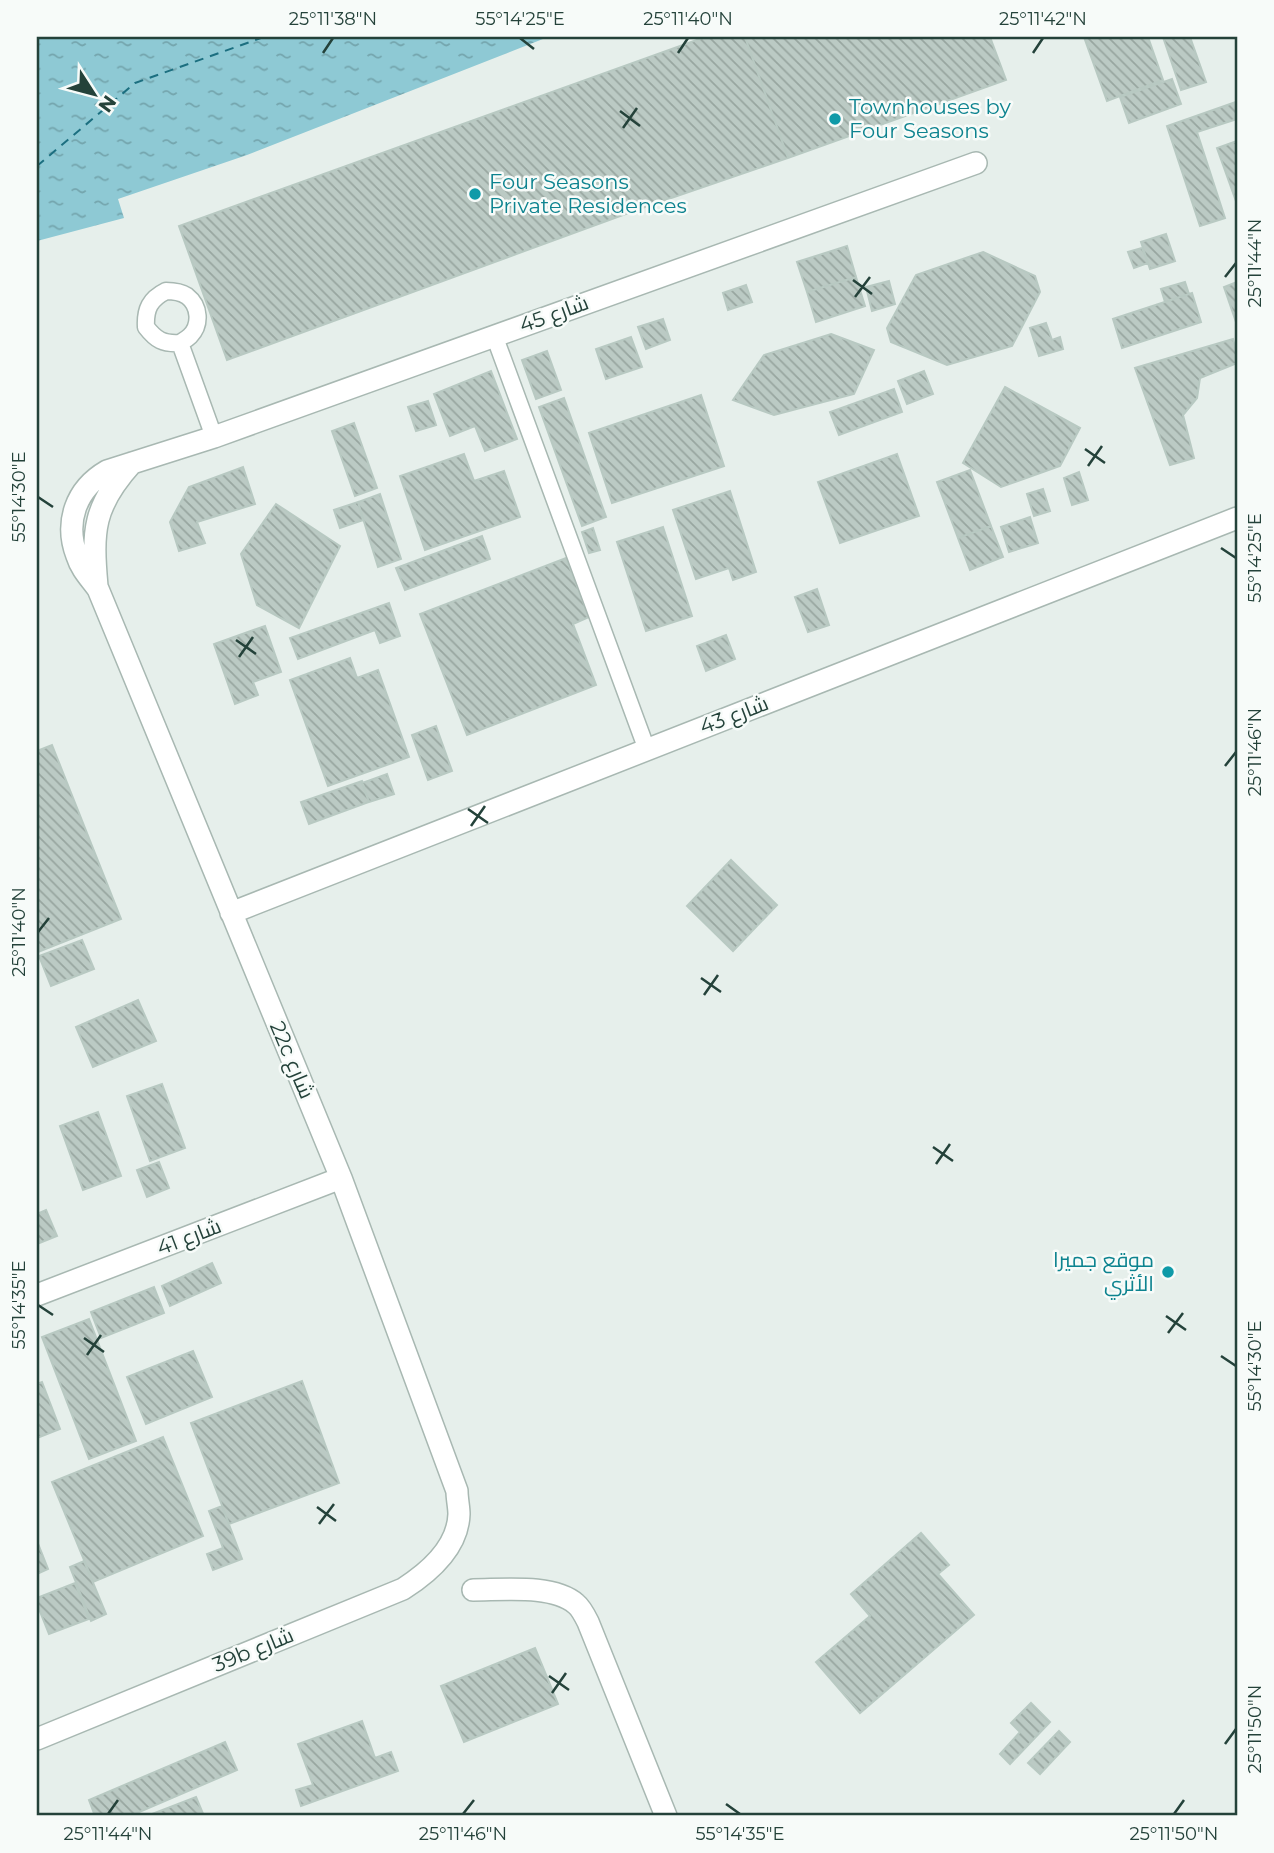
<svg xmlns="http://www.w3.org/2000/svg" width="1274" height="1853" viewBox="0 0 1274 1853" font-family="Montserrat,Cairo,sans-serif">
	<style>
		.water { fill: url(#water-ripples) }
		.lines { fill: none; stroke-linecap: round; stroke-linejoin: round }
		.ferry { stroke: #1c6f80; stroke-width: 2; stroke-dasharray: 9 7; stroke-linecap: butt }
		.building { fill: url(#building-back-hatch); stroke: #b8c9c2; stroke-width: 2 }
		.lane-casing { stroke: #a8b8b2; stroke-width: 19 }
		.street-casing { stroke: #a8b8b2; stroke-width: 24 }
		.lane { stroke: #fff; stroke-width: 16 }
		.street { stroke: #fff; stroke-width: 21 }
		.ticks { fill: none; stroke: #24423a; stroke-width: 2.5 }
		.culture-dot { fill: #0f9aa8; stroke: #f7fbf9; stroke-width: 2.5 }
		.labels { text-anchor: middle; stroke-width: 5; stroke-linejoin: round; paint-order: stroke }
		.culture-label { font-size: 21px; fill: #0d838f; stroke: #f7fbf9; text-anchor: start }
		.street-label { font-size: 21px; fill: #24423a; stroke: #f7fbf9 }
		.neatline { fill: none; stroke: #24423a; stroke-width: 2.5 }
		.ticks-label { font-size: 18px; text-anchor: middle; fill: #24423a }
	</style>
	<defs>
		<pattern id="water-ripples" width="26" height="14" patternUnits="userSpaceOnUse" patternTransform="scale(1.75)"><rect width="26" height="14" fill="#8ec9d4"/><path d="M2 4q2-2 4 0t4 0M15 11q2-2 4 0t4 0" fill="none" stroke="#74a5ad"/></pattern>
		<pattern id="building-back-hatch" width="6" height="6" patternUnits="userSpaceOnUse" patternTransform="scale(1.75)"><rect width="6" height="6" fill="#bbcac4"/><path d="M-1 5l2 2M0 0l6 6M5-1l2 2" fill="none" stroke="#98a6a0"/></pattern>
	</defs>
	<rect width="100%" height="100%" fill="#e6efeb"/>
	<path class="water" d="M37,37H548L247,155L118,199L124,218L37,241Z"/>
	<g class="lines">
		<path class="ferry" d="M37,166L135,83L264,37"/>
	</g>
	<path class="building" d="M705,37H745L788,158L642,208L227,360L179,226Z
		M745,37H990L1006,80L788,158Z
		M1084,37H1148L1163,80L1107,101Z
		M1163,37H1190L1206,82L1181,90Z
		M1172,79L1181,104L1129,123L1120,97Z
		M1236,102L1237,119L1197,132L1225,218L1200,226L1167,126Z
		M1237,141V204L1217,148Z
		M1166,234L1175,261L1150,269L1141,242Z
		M847,246L856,277L807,292L797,262Z
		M1142,248L1148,263L1134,268L1128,252Z
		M983,252L1035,276L1040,292L1012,346L947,365L891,342L887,328L916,275Z
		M856,277L865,306L816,322L807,292Z
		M889,281L895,304L872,311L866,287Z
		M1185,282L1189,294L1165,302L1161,289Z
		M1237,282V325L1224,287Z
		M746,285L752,302L728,310L723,293Z
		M1192,293L1201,322L1122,348L1113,319Z
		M663,319L670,340L646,349L638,327Z
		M1046,323L1052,340L1060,337L1063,349L1039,356L1030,328Z
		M831,334L874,350L854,394L774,415L733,400L764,355Z
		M631,337L642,367L606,379L596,349Z
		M1233,339L1237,355V363L1200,378L1197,398L1183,415L1194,458L1170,465L1135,368Z
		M547,351L561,390L536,399L522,360Z
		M491,371L517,439L485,451L475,426L450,436L434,394Z
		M924,371L933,394L907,404L898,381Z
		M1005,387L1080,428L1060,466L1001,487L963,463Z
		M894,389L902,412L839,435L830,412Z
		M701,395L724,466L612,503L589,433Z
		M564,398L606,517L582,526L539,407Z
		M428,401L436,425L416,431L408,407Z
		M354,423L377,488L355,496L332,431Z
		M464,454L474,481L504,471L520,517L425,550L400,476Z
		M897,454L919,516L840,543L818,482Z
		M243,467L255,504L197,522L205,543L179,551L170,522L189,487Z
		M970,470L991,526L958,538L937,482Z
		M1079,472L1088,500L1072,505L1064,478Z
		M1043,489L1050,511L1034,516L1027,494Z
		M730,491L756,572L733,580L729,568L696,579L673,510Z
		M380,494L401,559L378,567L358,502Z
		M358,502L363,520L340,528L334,510Z
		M276,504L340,546L299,628L257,605L241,554Z
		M1030,517L1038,543L1009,552L1001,527Z
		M991,526L1003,557L970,570L958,538Z
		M663,527L692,616L646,631L617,542Z
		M593,528L600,550L589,553L582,532Z
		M482,536L490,559L405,590L396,568Z
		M566,558L589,617L573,624L596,685L467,735L420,614Z
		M817,589L829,625L808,632L795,597Z
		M389,603L400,636L380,643L375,630L298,659L290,638Z
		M265,626L281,672L253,682L258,695L235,704L214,644Z
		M726,635L735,659L706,671L697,646Z
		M350,658L357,678L378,670L409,757L328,786L290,680Z
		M436,726L452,771L428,780L412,735Z
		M52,745L121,919L38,952L37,751Z
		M387,774L394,794L369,802L362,783Z
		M362,781L369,802L309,824L301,802Z
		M731,860L777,905L733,951L687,906Z
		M82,940L94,969L51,986L39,956Z
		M138,1000L156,1041L93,1067L76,1027Z
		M162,1084L185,1148L150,1161L127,1096Z
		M98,1112L121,1176L83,1190L60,1126Z
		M159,1162L169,1188L147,1197L137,1170Z
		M46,1210L57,1236L37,1244V1214Z
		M212,1263L221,1283L170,1306L162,1286Z
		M154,1287L164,1313L101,1338L91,1312Z
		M89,1319L136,1441L89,1459L42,1337Z
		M193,1351L212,1397L146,1424L127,1377Z
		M302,1381L339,1483L229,1524L191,1423Z
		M42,1382L60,1429L37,1438V1384Z
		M163,1437L203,1536L93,1582L52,1482Z
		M222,1506L242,1559L213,1570L207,1554L223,1548L209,1511Z
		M921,1533L949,1565L938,1574L974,1615L860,1713L816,1662L870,1616L851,1594Z
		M37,1541L48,1569L37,1574Z
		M84,1561L106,1614L91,1621L70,1567Z
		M75,1583L89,1619L49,1634L37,1604V1598Z
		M535,1648L558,1704L464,1742L441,1686Z
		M1031,1703L1050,1722L1010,1764L1000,1754L1020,1732L1011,1723Z
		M362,1721L375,1758L391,1752L398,1771L301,1806L296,1790L313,1785L298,1744Z
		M1059,1731L1070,1742L1040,1774L1028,1763Z
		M225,1742L237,1770L130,1816H95L89,1800Z
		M196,1797L204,1816H147Z"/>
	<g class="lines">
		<g class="lane-casing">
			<path id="lane" d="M494,335L647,750
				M180,343C163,344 156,340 146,327C145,309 150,299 166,291C173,291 181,292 187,296C200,306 201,325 190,336C187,339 183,341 180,343L214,437"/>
		</g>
		<g class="street-casing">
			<path id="street" d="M97,586C92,531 93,506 132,463
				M231,913L1237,518
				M37,1295L341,1178
				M473,1590C503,1590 553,1584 576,1604C581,1608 585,1616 588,1622L666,1816
				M37,1739L403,1589C428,1573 458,1548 459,1514C459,1507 457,1499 457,1491L341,1178L98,589C90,578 81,569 77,556C64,522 76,489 107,471L214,437L976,163"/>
		</g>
		<use href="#lane" class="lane"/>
		<use href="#street" class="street"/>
	</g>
	<path class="ticks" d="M520,38L534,49M323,53L333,38M678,53L688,38M1033,53L1043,38M620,111L640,126M623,128L637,108M1225,277L1236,263M853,280L872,294M855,297L870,277M1085,449L1105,463M1088,466L1102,446M38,497L53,507M1221,548L1236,558M236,640L256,654M239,657L253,637M1225,766L1236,752M468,809L488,823M471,826L485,806M38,932L49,918M701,978L721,992M704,995L718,975M933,1147L953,1161M936,1164L950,1144M38,1305L53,1315M1166,1316L1186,1330M1168,1333L1183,1313M84,1338L104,1352M87,1355L101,1335M1221,1356L1236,1366M317,1507L336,1521M319,1524L334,1504M549,1676L569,1690M552,1693L566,1673M1225,1744L1236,1729M726,1804L740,1814M108,1814L118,1800M463,1814L474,1800M1174,1814L1184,1800"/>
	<g class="culture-dot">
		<circle cx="835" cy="119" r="7"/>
		<circle cx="475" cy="194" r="7"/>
		<circle cx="1168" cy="1272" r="7"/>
	</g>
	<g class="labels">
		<g class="culture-label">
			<text x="849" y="114">Townhouses by<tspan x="849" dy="24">Four Seasons</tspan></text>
			<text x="489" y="189">Four Seasons<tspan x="489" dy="24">Private Residences</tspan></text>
			<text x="1154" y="1267" text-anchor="end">موقع جميرا<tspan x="1154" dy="24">الأثري</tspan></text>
		</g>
		<g class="street-label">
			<text transform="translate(554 314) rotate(-20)" y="7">شارع 45</text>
			<text transform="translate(734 715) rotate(-21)" y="7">شارع 43</text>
			<text transform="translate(292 1060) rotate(67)" y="7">22c شارع</text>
			<text transform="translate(189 1237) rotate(-21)" y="7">شارع 41</text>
			<text transform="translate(253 1650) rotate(-22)" y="7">39b شارع</text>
		</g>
	</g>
	<rect width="1274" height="1853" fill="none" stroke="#f7fbf9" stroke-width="77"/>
	<g transform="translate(94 94) rotate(126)" stroke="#f7fbf9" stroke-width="5" paint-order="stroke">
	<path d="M0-5L12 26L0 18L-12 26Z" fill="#24423a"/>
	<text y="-10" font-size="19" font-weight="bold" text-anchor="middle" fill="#24423a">N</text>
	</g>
	<rect x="38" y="38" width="1198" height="1776" class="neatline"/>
	<g class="ticks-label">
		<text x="333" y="25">25°11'38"N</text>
		<text x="520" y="25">55°14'25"E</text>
		<text x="688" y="25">25°11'40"N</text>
		<text x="1043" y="25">25°11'42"N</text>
		<text transform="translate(1255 263) rotate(-90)" y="6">25°11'44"N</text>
		<text transform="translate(19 497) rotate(-90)" y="6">55°14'30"E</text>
		<text transform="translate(1255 558) rotate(-90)" y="6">55°14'25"E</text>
		<text transform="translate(1255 752) rotate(-90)" y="6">25°11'46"N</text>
		<text transform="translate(19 932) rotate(-90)" y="6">25°11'40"N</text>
		<text transform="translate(19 1305) rotate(-90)" y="6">55°14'35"E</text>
		<text transform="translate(1255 1366) rotate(-90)" y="6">55°14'30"E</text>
		<text transform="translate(1255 1729) rotate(-90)" y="6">25°11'50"N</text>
		<text x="108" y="1840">25°11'44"N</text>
		<text x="463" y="1840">25°11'46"N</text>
		<text x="740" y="1840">55°14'35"E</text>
		<text x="1174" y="1840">25°11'50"N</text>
	</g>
</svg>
